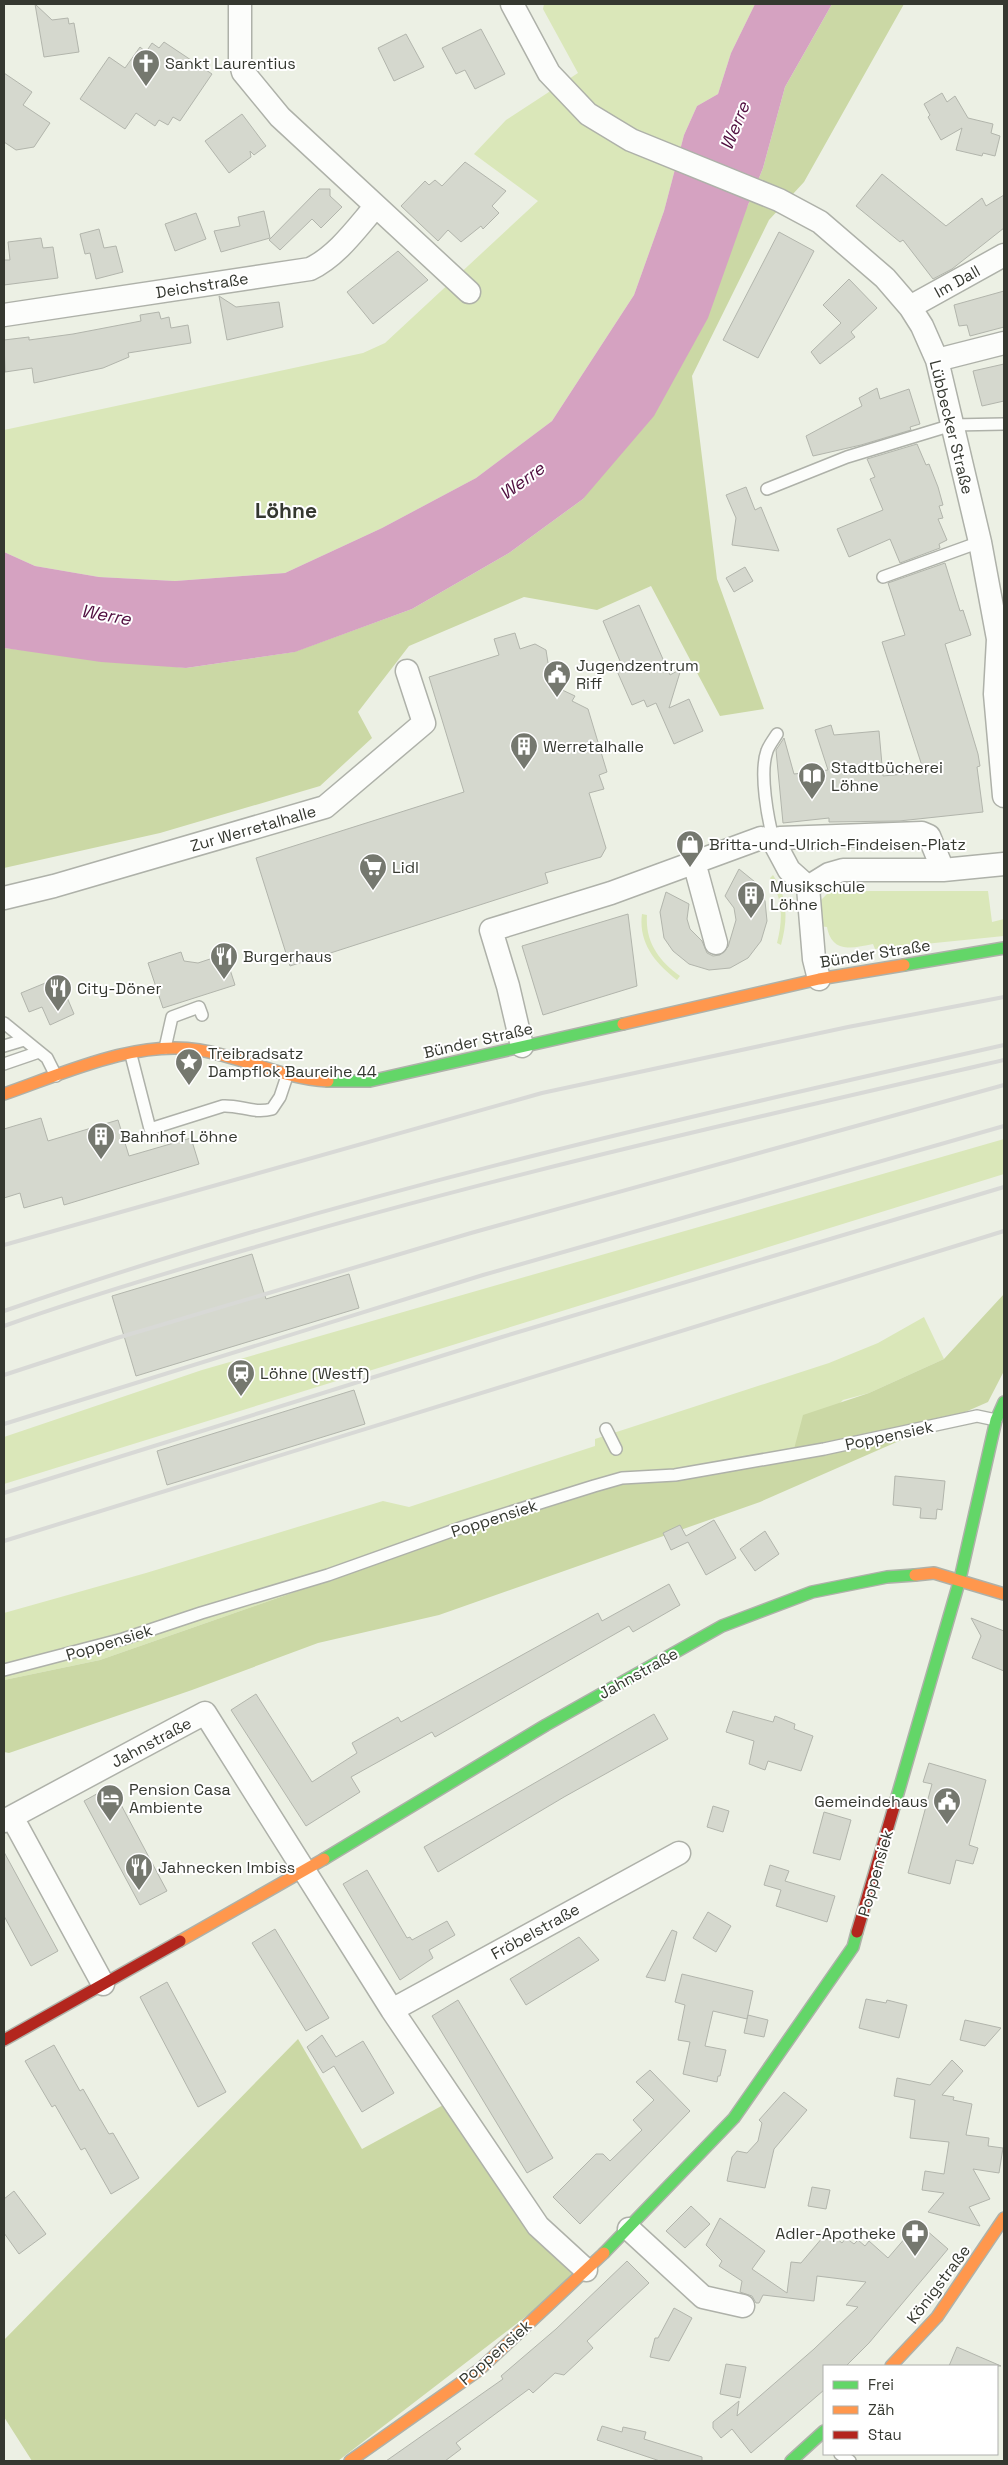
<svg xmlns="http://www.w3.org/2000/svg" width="1008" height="2465" viewBox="0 0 1008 2465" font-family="'Space Grotesk',sans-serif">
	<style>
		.green { fill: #dae7b9 }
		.forest { fill: #cbd8a5 }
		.water { fill: #d5a2c1 }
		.building { fill: #d5d8ce; stroke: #b2b5ac }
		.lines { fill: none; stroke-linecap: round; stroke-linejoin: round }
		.lane-casing { stroke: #aeb1a9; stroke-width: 14 }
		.street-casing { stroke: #aeb1a9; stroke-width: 25 }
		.fast-casing { stroke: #aeb1a9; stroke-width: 14 }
		.slow-casing { stroke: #aeb1a9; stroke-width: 14 }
		.jam-casing { stroke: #aeb1a9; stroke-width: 14 }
		.lane { stroke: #fcfdfb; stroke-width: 11 }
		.street { stroke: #fcfdfb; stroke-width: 22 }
		.fast { stroke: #63d668; stroke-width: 11 }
		.slow { stroke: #ff974d; stroke-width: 11 }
		.jam { stroke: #b3261e; stroke-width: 11 }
		.rail { stroke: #d8d9d6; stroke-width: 4 }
		.labels { text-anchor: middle; stroke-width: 4; stroke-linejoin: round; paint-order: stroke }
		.poi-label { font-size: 16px; fill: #353830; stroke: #fff; text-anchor: start }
		.street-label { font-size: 16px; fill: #353830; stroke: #fff }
		.water-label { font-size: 18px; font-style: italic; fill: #500e3f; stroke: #fff }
		.district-label { font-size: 21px; font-weight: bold; fill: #353830; stroke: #fff }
	</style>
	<rect width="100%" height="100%" fill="#ecf0e4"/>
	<path class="green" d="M544,4H755L731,53L718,94L697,106L684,135L664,211L634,295L552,421L476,478L382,528L285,573L175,581L99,577L35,566L4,552V430L363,353L385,343L538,201L474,154L506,120L578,73L543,9Z
		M773,875C788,898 788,919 781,945L777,943C783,919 783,900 770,878Z
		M830,891H988L992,922L1004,919V936L875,949L873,944C853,948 832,954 827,927L819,926L817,904Z
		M642,914L647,915C645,942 659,961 680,976L677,980C656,964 638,943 642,914Z
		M1004,1139V1174L4,1484V1437L202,1370Z
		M924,1317L944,1359L869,1393L843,1400L794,1449L621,1478L100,1660L4,1680V1613L146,1573L383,1501L409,1507L595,1446V1439L829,1363L878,1343Z"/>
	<path class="forest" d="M832,4H904L804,182L769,220L692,376L717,579L764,709L720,716L651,586L597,610L524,597L409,646L358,712L372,738L320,786L160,833L4,868V648L186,668L294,652L412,609L509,553L583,499L748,205L763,168L785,87Z
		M1004,1294V1371L988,1402L760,1502L439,1615L318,1643L192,1690L9,1753L4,1752V1680L100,1660L621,1478L794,1449L803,1415L869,1393L944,1359Z
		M298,2039L362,2149L447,2103L527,2227L576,2278L338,2461H32L4,2417V2340Z"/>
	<path class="water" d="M755,4H832L785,87L763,168L748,205L708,318L654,416L583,499L509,553L412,609L295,652L186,668L101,662L4,648V552L35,566L99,577L175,581L285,573L382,528L476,478L552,421L634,295L664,211L684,135L697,106L718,94L731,53Z"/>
	<path class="building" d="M35,4L52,20L68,18L69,24L74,23L79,52L44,57Z
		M481,29L505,74L475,89L465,70L456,74L442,48Z
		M406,34L424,67L394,81L378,48Z
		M164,42L212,74L180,121L173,117L168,125L159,120L155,126L136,113L125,129L80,99L109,57L125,68L140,47L146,52L152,43L159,48Z
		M4,73L32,92L23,105L50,123L34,147L16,150L4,142Z
		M942,93L947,102L955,96L968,118L993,124L991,133L1000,136L995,156L983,153L982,156L956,150L962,128L941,140L928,117L930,115L924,104Z
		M242,114L266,146L254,155L250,151L251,157L229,173L205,141Z
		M465,162L506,191L492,206L499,213L483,229L481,226L461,242L448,230L438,241L401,206L425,181L429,185L435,180L442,186Z
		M882,174L946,226L982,198L986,206L1004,195V228L952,269L933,279L903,240L900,242L856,206Z
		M319,189H330V196L342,207L321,228L312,219L280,250L269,240Z
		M264,211L270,238L221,252L214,231L240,226L238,217Z
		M196,213L206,239L175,251L165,224Z
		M99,229L104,248L116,246L123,272L96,279L90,253L85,254L80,234Z
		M779,232L814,251L758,358L723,340Z
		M41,238L43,248L53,247L58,278L4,285V260H10L8,242Z
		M398,251L428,280L373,324L347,292Z
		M849,279L877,308L851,332L855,337L820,364L811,352L841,323L823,305Z
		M1004,291V327L970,336L967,325L959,326L954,305Z
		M219,296L236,307L279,302L283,327L227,340Z
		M159,312L161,319L169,317L171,328L188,325L191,343L128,353L129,357L103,368L34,383L32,368L5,372L4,340L29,337V340L73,334L141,321L140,315Z
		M1004,364V401L982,406L973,371Z
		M877,388L880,399L909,389L920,424L910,427L911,430L861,445L813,456L806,436L862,406L859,398Z
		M917,444L926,465L929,464L938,487L943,505L939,506L943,518L938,519L947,540L939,544L940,548L900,563L890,539L849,557L837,529L883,510L870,479L875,477L867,459Z
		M746,487L755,510L761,507L779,551L732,545L736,518L726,495Z
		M945,563L960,611L963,610L971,635L945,644L978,754L980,766L977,767L983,812L899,821L829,822V818L783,823L776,750L784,738L794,774L828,770L815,730L831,725L834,735L879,731L883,776L924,772L882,642L905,635L888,583Z
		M745,567L753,581L734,592L726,578Z
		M639,605L670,675L681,669L669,708L689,699L703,731L674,744L656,703L647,707L644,700L632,705L617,671L623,668L603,621Z
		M515,633L520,649L535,644L546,650L548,663L558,669L562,682L558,688L575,696L572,701L588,709L607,772L599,775L604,789L589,793L606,848L601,857L545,873L548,883L290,966L256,858L464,792L429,677L499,655L494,639Z
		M739,869L755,882L765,901L767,921L761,941L748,958L730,968L709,970L689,964L673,951L664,938L660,912L666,892L689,904L687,919L690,929L702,941L707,953L713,956L720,955L728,947L736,920L734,908L725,896Z
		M628,914L637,986L543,1015L522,946Z
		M181,952L184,961L198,963L225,954L235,985L163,1008L148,963Z
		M55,979L62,997L66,995L74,1014L50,1025L42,1007L29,1012L21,993Z
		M41,1118L48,1141L118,1120L129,1156L191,1138L199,1164L64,1205L62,1197L24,1208L20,1193L4,1198V1129Z
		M252,1254L266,1299L349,1274L359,1308L136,1376L112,1296Z
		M354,1390L365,1424L167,1485L157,1451Z
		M895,1476L945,1481L942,1510L937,1509L936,1519L920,1518L921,1508L893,1505Z
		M714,1520L736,1558L706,1575L688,1542L671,1550L663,1533L680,1525L686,1536Z
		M765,1531L779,1554L755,1571L740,1549Z
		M669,1584L680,1605L633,1632L629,1626L435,1737L432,1732L351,1777L360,1792L306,1826L231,1710L256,1694L312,1782L357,1753L352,1743L398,1717L401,1722L598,1613L602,1621Z
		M971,1618L1004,1631V1671L972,1658L981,1636Z
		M733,1711L773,1722L775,1716L795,1724L794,1729L813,1736L801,1771L768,1761L765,1770L749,1764L754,1741L726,1732Z
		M654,1714L668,1739L564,1797L438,1872L424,1847Z
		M929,1763L986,1780L969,1845L978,1848L973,1864L956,1860L950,1884L908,1873L932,1784L923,1782Z
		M111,1786L167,1891L140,1905L84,1801Z
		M713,1806L729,1811L723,1832L707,1827Z
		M824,1812L851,1820L840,1860L813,1853Z
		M4,1852L58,1951L31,1966L4,1916Z
		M770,1865L789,1871L785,1881L835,1896L827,1922L776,1906L781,1890L764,1885Z
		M367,1870L407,1938L410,1937L412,1940L447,1921L455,1935L429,1950L433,1958L400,1980L343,1884Z
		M708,1912L731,1926L716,1952L693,1938Z
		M275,1929L329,2018L306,2031L252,1943Z
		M672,1930L677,1932L665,1981L646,1977Z
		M579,1937L599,1960L526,2005L510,1979Z
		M682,1974L753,1991L747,2019L713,2011L705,2046L726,2050L720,2076H718L717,2082L683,2074L690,2042L678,2040L685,2005L675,2002Z
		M167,1982L226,2092L198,2107L140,1997Z
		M866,1999L886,2003L887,2000L907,2005L899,2038L859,2028Z
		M458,2000L553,2158L527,2173L432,2016Z
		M748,2015L768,2020L764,2037L744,2033Z
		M965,2020L1001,2028L985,2046L960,2040Z
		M322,2035L336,2057L363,2041L394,2093L362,2112L334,2066L323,2073L307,2047Z
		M54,2045L80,2091L83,2089L109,2134L113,2133L139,2178L111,2194L85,2148L81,2150L55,2105L52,2107L25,2061Z
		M952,2060L963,2071L942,2095L954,2097L953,2100L972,2104L966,2135L989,2138L988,2146L1003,2148L999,2173L973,2169L990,2199L969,2207L980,2226L928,2212L944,2193L922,2190L925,2171L944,2174L949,2142L910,2138L915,2100L894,2096L897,2078L930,2085Z
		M650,2070L690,2111L580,2224L553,2197L596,2154H603L610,2161L642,2130L633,2120L654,2100L636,2082Z
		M784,2092L807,2110L774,2149L765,2188L727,2181L732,2157L737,2151L747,2153L758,2141L762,2123L759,2120Z
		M812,2187L830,2190L826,2209L808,2206Z
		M14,2191L46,2234L19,2254L4,2233V2199Z
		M691,2206L710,2224L685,2248L666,2231Z
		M720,2218L765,2251L752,2269L787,2293L791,2262L801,2263L828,2231L842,2243L846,2238L854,2244L858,2240L865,2246L869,2241L888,2258L918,2223L948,2249L869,2343L846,2366H824V2390L751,2453L732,2429L721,2438L713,2428V2422L739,2401L737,2416L814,2349L858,2307L846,2305L866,2282L817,2276L814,2301L763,2295L759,2303H756L752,2296L740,2292L742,2281L719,2266L722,2261L706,2245Z
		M627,2261L649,2283L587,2341L593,2348L564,2375L555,2373L533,2393L529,2389L456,2443L461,2449L445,2461H386L503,2379L501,2376L556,2329Z
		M674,2308L692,2318L669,2361L650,2357L655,2338H658Z
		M957,2347L1001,2366H949Z
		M726,2364L746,2367L740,2398L720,2394Z
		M602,2426L622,2432L623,2427L646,2432L644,2439L702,2457V2461H660L597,2440Z"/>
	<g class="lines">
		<g class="lane-casing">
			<path id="lane" d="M767,489L847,457L952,425L1004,424
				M883,577L980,542
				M774,842C768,820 759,773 767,751C769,745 774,739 777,734
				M4,1023L47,1058L56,1076
				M4,1046L24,1040
				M165,1048L172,1017L199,1007L202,1015
				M131,1055L150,1129L223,1106C240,1105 254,1114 272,1109L280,1097L287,1076
				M4,1064L39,1052
				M606,1429L616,1449
				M4,1670L123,1639L201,1613L328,1575L460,1528L594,1486L622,1478L675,1475L824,1449L977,1416L996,1420
				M840,2454L850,2461"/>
		</g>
		<g class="street-casing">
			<path id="street" d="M240,4V60L243,72L280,117L469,292
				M512,4L549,73L588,114L631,140L779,200L820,222L885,278L910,307L922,326L937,360L980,542L998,639L995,694L1004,796
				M910,307L1004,255
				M4,315L310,269C337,256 356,229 375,207
				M937,360L1004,343
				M694,862L716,943
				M808,887L829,874L843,870H943L1004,864
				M4,898L54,886L325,807L424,723L407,671
				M819,979L814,959L808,887L789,870L774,842L780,838L922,833L929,836L943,870
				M522,1046L508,986L491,930L611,893L761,838
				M12,1817L103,1984
				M4,1821L205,1713L392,2010L538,2226L586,2270
				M392,2010L679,1853
				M629,2229L703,2297L743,2306"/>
		</g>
		<g class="fast-casing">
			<path id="fast" d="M904,965L1004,948
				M328,1081H370L623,1024
				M894,1807L960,1579L996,1420L1004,1402
				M324,1859L546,1725L722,1626L812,1592L887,1577L915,1575
				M604,2253L734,2118L853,1947L857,1932
				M791,2461L824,2431"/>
		</g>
		<g class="slow-casing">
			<path id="slow" d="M623,1024L819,979L904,965
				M4,1094C62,1074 137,1039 199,1050C243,1057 281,1078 328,1081
				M915,1575L934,1573L1004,1594
				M180,1941L324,1859
				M891,2366L937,2317L1004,2218
				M350,2461L479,2370L604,2253"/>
		</g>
		<g class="jam-casing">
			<path id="jam" d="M857,1932L894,1807
				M4,2040L180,1941"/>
		</g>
		<use href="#lane" class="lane"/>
		<use href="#street" class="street"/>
		<use href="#fast" class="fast"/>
		<use href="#slow" class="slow"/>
		<use href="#jam" class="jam"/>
		<path class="rail" d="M4,1245L542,1093L848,1027L1004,997
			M4,1311C330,1198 668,1121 1004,1045
			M4,1326C85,1297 169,1272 252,1248C500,1175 752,1118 1004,1060
			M4,1375L117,1338L471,1233L1004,1085
			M4,1424L483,1275L1004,1126
			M4,1493L502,1337L1004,1187
			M4,1541L1004,1231"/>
	</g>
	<defs>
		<g id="church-pin" transform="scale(1.4375)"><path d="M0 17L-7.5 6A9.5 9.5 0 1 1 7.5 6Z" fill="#75786f" stroke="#fff"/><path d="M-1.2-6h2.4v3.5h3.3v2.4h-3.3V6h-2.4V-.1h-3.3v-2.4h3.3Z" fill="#fff"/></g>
		<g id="civic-pin" transform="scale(1.4375)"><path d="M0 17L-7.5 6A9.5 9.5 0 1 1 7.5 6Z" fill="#75786f" stroke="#fff"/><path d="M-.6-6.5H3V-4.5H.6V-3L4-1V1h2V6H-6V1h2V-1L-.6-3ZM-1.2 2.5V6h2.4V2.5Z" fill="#fff"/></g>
		<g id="building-pin" transform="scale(1.4375)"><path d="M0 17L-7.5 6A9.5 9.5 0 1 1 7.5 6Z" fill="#75786f" stroke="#fff"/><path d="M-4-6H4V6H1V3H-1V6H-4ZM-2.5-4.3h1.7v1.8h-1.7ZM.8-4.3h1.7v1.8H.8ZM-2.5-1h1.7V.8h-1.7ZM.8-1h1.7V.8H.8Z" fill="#fff"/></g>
		<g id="library-pin" transform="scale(1.4375)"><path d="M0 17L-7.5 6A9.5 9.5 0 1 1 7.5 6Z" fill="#75786f" stroke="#fff"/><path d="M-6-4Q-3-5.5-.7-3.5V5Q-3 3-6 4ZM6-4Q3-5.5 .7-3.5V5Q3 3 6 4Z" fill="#fff"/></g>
		<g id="shop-pin" transform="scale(1.4375)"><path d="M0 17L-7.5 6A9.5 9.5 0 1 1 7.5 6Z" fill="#75786f" stroke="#fff"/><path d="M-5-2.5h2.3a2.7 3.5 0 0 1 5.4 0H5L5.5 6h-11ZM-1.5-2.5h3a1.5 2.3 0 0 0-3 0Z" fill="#fff"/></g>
		<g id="supermarket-pin" transform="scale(1.4375)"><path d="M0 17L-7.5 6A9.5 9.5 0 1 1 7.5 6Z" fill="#75786f" stroke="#fff"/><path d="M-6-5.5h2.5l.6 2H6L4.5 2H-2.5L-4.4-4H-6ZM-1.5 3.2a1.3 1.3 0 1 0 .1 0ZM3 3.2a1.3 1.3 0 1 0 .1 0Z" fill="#fff"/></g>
		<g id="restaurant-pin" transform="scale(1.4375)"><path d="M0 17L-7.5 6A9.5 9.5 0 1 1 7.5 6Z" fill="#75786f" stroke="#fff"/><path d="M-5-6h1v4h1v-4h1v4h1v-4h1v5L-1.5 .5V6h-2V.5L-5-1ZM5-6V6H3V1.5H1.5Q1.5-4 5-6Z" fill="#fff"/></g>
		<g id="sight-pin" transform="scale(1.4375)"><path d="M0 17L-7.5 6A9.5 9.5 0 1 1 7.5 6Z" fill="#75786f" stroke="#fff"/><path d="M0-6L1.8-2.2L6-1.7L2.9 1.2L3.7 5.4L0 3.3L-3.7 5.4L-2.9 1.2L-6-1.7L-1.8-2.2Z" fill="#fff"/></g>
		<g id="station-pin" transform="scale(1.4375)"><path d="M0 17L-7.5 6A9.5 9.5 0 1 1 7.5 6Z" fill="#75786f" stroke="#fff"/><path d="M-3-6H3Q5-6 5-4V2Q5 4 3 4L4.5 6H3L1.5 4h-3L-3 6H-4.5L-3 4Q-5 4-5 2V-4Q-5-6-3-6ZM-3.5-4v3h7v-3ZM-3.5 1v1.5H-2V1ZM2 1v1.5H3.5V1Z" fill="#fff"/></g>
		<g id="hotel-pin" transform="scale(1.4375)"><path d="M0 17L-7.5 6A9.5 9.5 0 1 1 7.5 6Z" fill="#75786f" stroke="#fff"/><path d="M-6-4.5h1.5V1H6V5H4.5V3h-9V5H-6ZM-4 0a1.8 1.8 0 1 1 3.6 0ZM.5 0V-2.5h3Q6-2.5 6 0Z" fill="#fff"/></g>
		<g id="pharmacy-pin" transform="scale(1.4375)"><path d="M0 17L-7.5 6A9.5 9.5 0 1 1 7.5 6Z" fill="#75786f" stroke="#fff"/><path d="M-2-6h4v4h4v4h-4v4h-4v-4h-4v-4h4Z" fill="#fff"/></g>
	</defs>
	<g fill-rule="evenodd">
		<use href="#church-pin" x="146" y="63"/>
		<use href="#civic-pin" x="557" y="674"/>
		<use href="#building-pin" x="524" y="746"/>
		<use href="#library-pin" x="812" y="776"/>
		<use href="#shop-pin" x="690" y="844"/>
		<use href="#supermarket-pin" x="373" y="867"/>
		<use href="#building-pin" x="751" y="895"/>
		<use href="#restaurant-pin" x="224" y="956"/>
		<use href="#restaurant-pin" x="58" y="988"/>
		<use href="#sight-pin" x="189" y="1062"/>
		<use href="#building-pin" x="101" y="1136"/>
		<use href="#station-pin" x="241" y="1373"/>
		<use href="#hotel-pin" x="110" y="1798"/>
		<use href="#civic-pin" x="947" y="1801"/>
		<use href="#restaurant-pin" x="139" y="1867"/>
		<use href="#pharmacy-pin" x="915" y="2233"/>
	</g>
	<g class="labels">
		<g class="poi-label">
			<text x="165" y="69">Sankt Laurentius</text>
			<text x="576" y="671">Jugendzentrum<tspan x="576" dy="18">Riff</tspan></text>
			<text x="543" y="752">Werretalhalle</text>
			<text x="831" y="773">Stadtbücherei<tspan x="831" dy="18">Löhne</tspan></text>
			<text x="709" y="850">Britta-und-Ulrich-Findeisen-Platz</text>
			<text x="392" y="873">Lidl</text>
			<text x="770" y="892">Musikschule<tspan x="770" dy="18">Löhne</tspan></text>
			<text x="243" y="962">Burgerhaus</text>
			<text x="77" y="994">City-Döner</text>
			<text x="208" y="1059">Treibradsatz<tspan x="208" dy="18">Dampflok Baureihe 44</tspan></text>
			<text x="120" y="1142">Bahnhof Löhne</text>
			<text x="260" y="1379">Löhne (Westf)</text>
			<text x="129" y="1795">Pension Casa<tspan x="129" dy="18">Ambiente</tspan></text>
			<text x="928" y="1807" text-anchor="end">Gemeindehaus</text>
			<text x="158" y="1873">Jahnecken Imbiss</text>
			<text x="896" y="2239" text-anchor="end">Adler-Apotheke</text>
		</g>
		<g class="street-label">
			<text transform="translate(957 281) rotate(-29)" y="6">Im Dall</text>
			<text transform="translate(202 285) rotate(-9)" y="6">Deichstraße</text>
			<text transform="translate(952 427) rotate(76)" y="6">Lübbecker Straße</text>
			<text transform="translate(253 828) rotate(-16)" y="6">Zur Werretalhalle</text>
			<text transform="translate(875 953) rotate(-9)" y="6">Bünder Straße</text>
			<text transform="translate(478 1040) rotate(-13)" y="6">Bünder Straße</text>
			<text transform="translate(889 1435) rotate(-12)" y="6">Poppensiek</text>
			<text transform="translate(494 1518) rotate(-18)" y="6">Poppensiek</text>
			<text transform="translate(109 1642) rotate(-17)" y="6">Poppensiek</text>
			<text transform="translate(638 1673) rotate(-29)" y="6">Jahnstraße</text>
			<text transform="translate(151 1742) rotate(-28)" y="6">Jahnstraße</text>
			<text transform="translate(875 1873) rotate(-74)" y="6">Poppensiek</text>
			<text transform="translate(535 1931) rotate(-29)" y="6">Fröbelstraße</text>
			<text transform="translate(938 2284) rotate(-53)" y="6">Königstraße</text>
			<text transform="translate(495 2352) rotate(-41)" y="6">Poppensiek</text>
		</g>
		<g class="water-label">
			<text transform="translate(735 126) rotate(-68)" y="6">Werre</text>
			<text transform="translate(522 481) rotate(-36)" y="6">Werre</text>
			<text transform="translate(106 615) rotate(10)" y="6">Werre</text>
		</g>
		<g class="district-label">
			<text x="286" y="518">Löhne</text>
		</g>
	</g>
	<rect width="1008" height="2465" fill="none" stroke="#353830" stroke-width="10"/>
	<rect x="823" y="2365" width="175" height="90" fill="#ffffff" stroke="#aeafac"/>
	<rect x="833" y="2381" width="25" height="8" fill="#63d668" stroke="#aeafac"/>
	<text x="868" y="2390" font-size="15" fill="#353830">Frei</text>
	<rect x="833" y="2406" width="25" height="8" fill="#ff974d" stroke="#aeafac"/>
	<text x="868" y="2415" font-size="15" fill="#353830">Zäh</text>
	<rect x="833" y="2431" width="25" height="8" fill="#b3261e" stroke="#aeafac"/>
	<text x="868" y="2440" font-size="15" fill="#353830">Stau</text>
</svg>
